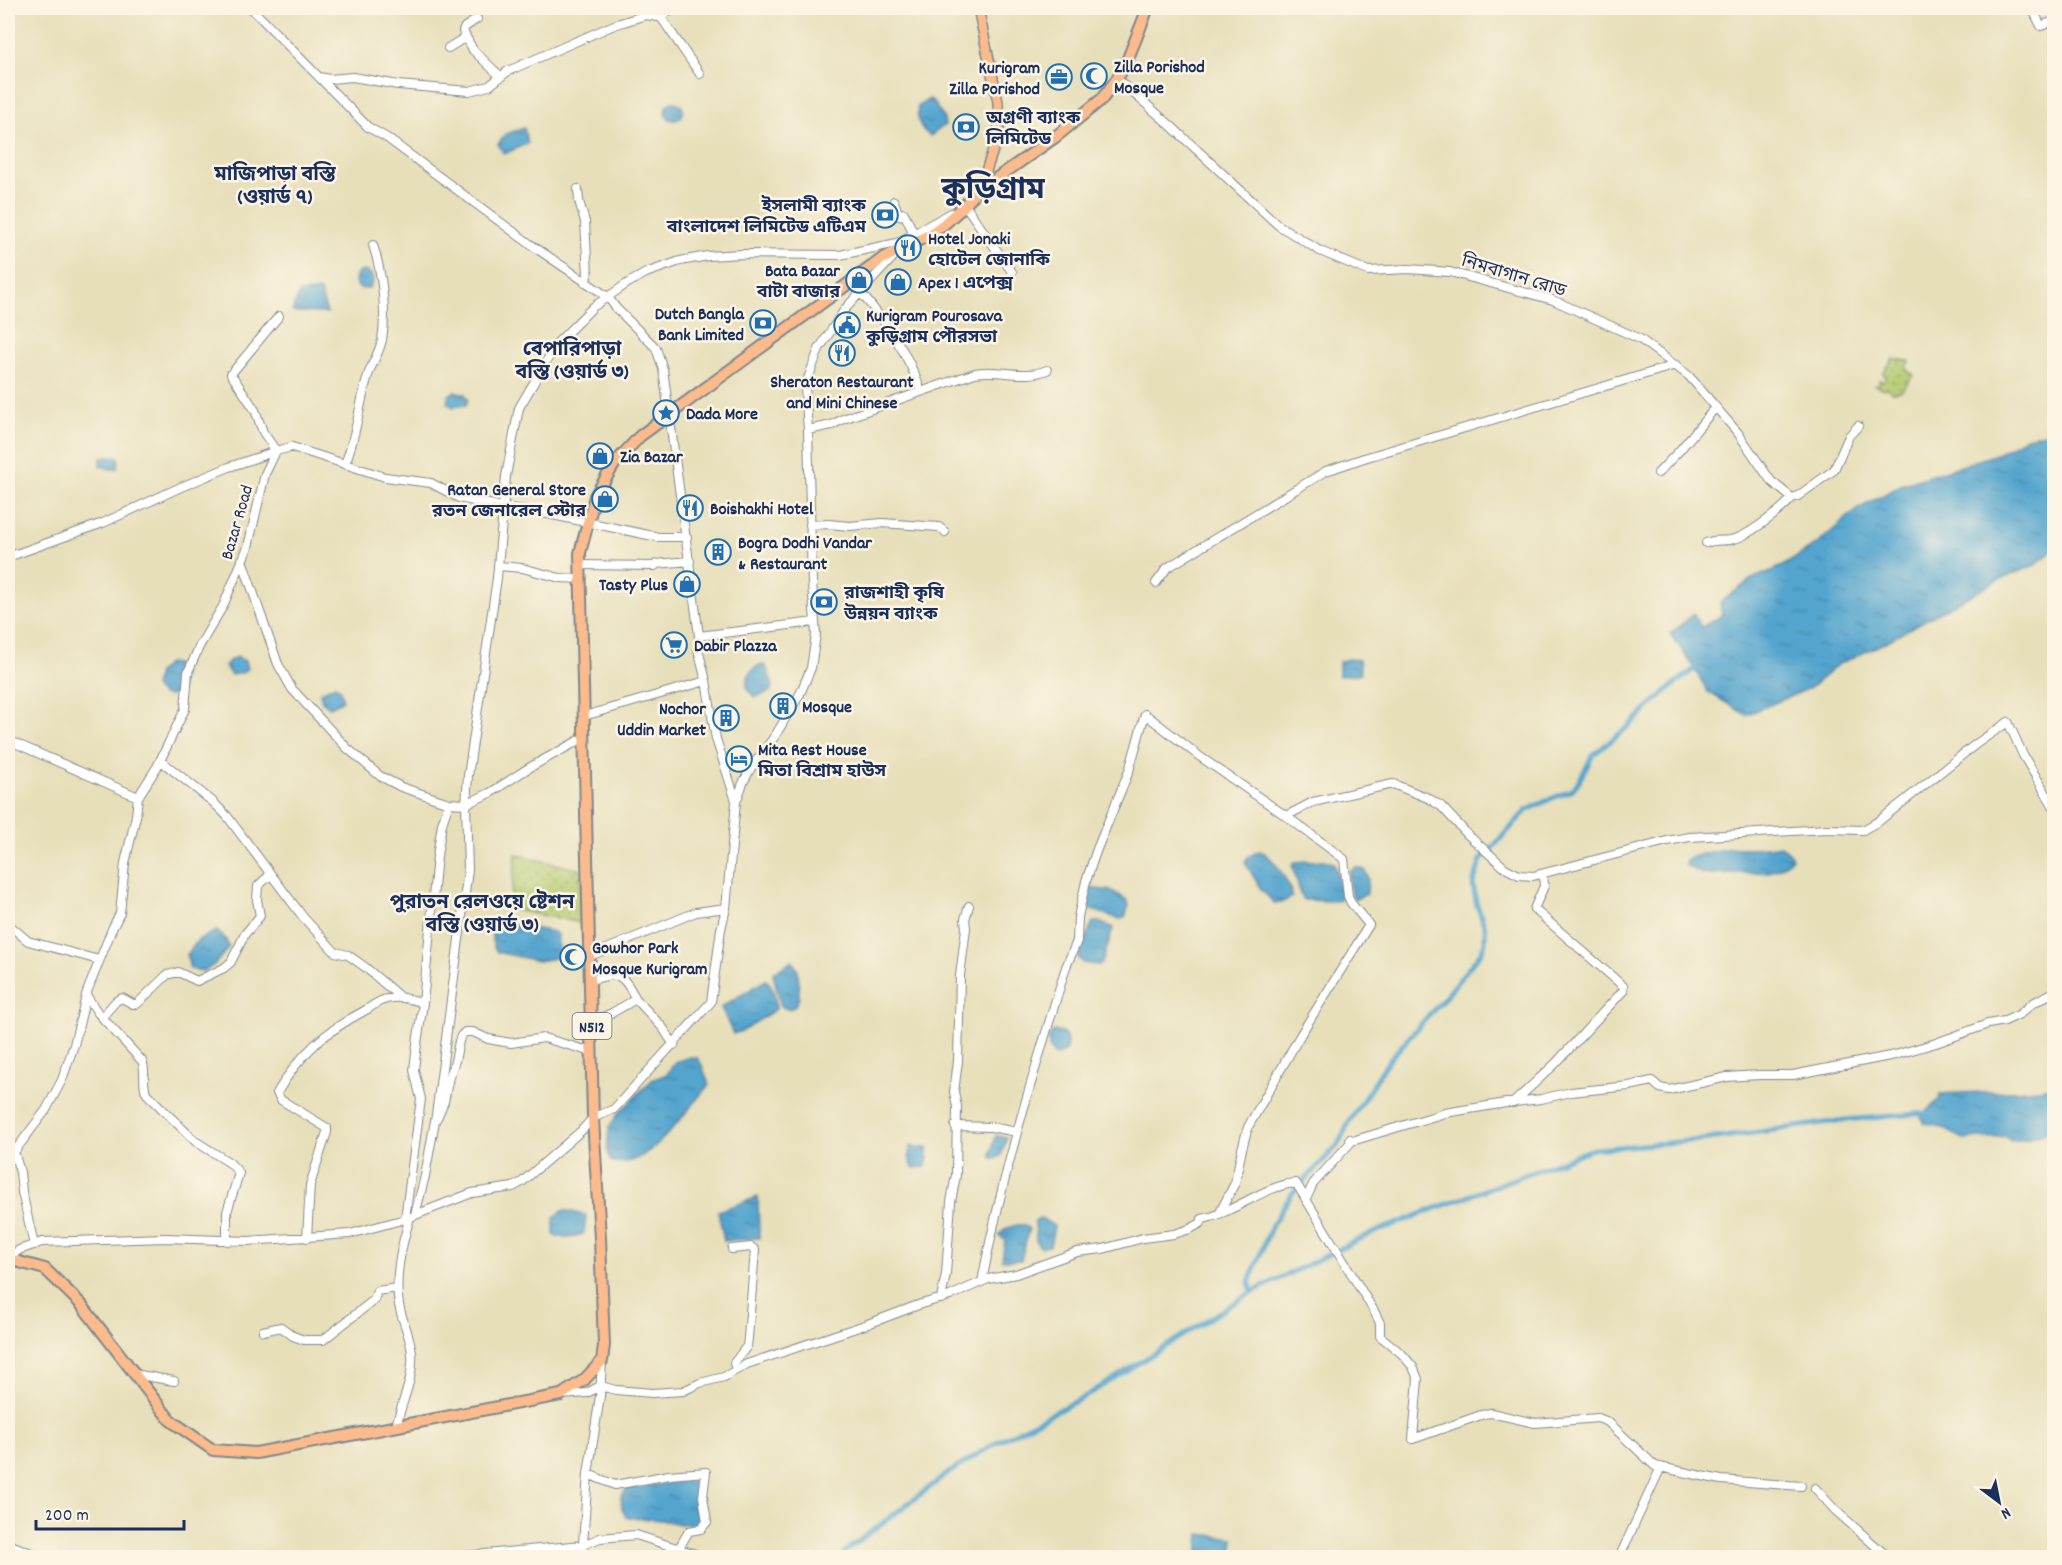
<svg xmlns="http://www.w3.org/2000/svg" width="2062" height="1565" viewBox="0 0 2062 1565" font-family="Dekko,'Noto Sans Bengali',sans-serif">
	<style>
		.green { fill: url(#green-dots); stroke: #667c66; stroke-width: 1.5 }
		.water { fill: url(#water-ripples); stroke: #376a96; stroke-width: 1.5 }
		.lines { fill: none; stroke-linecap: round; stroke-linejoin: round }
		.canal { stroke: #53a4ce; stroke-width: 5 }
		.minor-casing { stroke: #81878c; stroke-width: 10 }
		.major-casing { stroke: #81878c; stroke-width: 12 }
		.highway-casing { stroke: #81878c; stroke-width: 14 }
		.minor { stroke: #fff; stroke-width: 8 }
		.major { stroke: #fbbb8d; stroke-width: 9 }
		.highway { stroke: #fbbb8d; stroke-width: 10 }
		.labels { text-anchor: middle; stroke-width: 5; stroke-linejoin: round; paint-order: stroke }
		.shield { fill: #fcf5e5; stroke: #5e6a86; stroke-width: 1.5 }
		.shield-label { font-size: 16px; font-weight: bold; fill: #1b2f5e }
		.poi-label { font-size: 18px; font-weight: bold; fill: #1b2f5e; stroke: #fcf5e5; text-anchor: start }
		.street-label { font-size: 18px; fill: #1b2f5e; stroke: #fcf5e5 }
		.neighbourhood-label { font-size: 20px; font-weight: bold; fill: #1b2f5e; stroke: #fcf5e5 }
		.town-label { font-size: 30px; font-weight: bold; fill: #1b2f5e; stroke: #fcf5e5 }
	</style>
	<defs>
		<pattern id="green-dots" width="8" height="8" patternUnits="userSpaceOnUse" patternTransform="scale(1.5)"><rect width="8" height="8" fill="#b1c96d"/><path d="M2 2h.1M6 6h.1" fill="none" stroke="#8fa45d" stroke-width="1.8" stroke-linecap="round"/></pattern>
		<pattern id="water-ripples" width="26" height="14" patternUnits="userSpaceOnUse" patternTransform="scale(1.5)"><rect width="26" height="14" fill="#53a4ce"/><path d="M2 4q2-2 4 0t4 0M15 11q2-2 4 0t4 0" fill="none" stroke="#4486aa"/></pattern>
	</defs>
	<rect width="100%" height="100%" fill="#fcf5e5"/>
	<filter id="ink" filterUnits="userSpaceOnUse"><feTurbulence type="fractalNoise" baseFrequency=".0167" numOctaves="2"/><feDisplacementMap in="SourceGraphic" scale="12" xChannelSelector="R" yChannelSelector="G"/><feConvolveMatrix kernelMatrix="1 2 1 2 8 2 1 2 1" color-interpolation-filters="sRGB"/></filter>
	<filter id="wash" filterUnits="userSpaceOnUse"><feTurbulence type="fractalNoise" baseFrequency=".008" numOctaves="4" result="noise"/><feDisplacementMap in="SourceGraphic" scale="24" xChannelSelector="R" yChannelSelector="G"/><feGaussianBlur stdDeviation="1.35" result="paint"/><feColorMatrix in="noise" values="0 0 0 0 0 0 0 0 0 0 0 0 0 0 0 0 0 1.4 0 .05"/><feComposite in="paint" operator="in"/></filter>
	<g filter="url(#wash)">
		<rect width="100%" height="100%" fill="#e7dfba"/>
		<path class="green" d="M1893,359L1910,361L1906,367L1909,372L1914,375L1901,391L1892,392L1887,388L1883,389L1875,385L1879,384V380L1883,381L1886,378L1883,373Z
			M516,854L581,870V923L510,909Z"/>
		<path class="water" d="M930,99C938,104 937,112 943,116L945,125L930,136C920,129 916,118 918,106Z
			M665 111a9 9 0 1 1 18 0a9 9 0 1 1-18 0Z
			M524,128L528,143L504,154L498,144L506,134Z
			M355 280a9 9 0 1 1 18 0a9 9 0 1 1-18 0Z
			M320,291L327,313L292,312L299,293Z
			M455,391L465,394L468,399L466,405L453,407L447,403L449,395Z
			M2054,431V550L2035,565L1996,581L1878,646L1839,664L1810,688L1746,715L1708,692L1691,663L1670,634L1694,614L1701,627L1722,616L1720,603L1750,580L1783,566L1817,544L1856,510L1901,485L1997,454L2027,437Z
			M117,456L119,459L118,468L111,469L100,466L101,458Z
			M237,657L245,661L247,669L242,673L231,675L225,667L230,660Z
			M1347,659L1359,660L1361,672L1359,674L1339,676V662Z
			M168,663L175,664L183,672L180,691C169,698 161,698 154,686L158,673Z
			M760,665H765L768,671L773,686L770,692L756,697C740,689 747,671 760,665Z
			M335,685L340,689L343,700L330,707L322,701L320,693Z
			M1780,845L1789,852L1792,857C1786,865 1779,869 1769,872L1703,874L1685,865L1686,860L1690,858C1701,854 1712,851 1723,849C1743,846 1761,850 1780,845Z
			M1259,851C1271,853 1291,884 1292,897L1285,901L1274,903L1261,889L1245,862L1248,857Z
			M1323,860L1334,863L1338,877L1341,900L1334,901L1304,900L1301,895L1292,865L1294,862Z
			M1356,867L1365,870L1368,878L1367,894L1355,899C1348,892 1349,881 1350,872Z
			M1089,888L1112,891L1127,900L1129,905L1125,917L1120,919L1088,909L1085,903Z
			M498,922L554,932L558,936V951L555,958L538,961L497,952C491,944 491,936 493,926Z
			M1093,922H1099L1113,928L1102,963L1098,965L1083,963L1078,957Z
			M217,931L225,938L229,947L215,964L205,971L190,969L187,955L199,939Z
			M792,961L798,971L799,984V998L794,1007L787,1009L781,1006L773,973Z
			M766,980C773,985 777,1000 776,1009L744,1030L733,1034L721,1007Z
			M1054,1031C1068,1032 1068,1040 1066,1051L1055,1056C1048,1048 1045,1038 1054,1031Z
			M690,1057L697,1058L702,1065L709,1085C687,1108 647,1174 611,1161L607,1150L609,1127L619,1113L652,1080L667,1074L675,1062Z
			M2054,1087V1132L2044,1133L2027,1139L2011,1141L2005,1136C1991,1139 1978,1137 1964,1140C1950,1132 1940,1124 1924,1123L1920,1116L1939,1100L1940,1094C1979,1091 2017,1093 2054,1087Z
			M996,1136L1007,1137L1001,1156L993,1159L990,1155Z
			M910,1146L927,1148L928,1160L925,1167L913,1168L909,1157Z
			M758,1197L759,1238L724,1241L718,1211Z
			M564,1210L586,1215L584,1233L576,1237H557L554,1234V1217Z
			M1041,1218L1054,1226L1050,1246L1040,1247L1036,1241L1035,1222Z
			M1017,1225H1024L1029,1229L1021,1260H1002L1005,1240L999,1236L1005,1229Z
			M694,1480L697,1484L696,1499L701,1519L697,1523L680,1524L661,1520L626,1517L622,1509L621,1496L628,1488Z
			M1200,1534L1234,1538L1232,1557H1198Z"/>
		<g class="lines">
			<path class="canal" d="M1252,1292L1249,1282L1272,1225L1293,1192L1338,1145L1349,1122L1389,1060L1447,995L1482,951L1485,943V927L1476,902L1473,884L1481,860L1526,811L1548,800L1572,790L1579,781L1593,755L1628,727L1665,692L1699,665
				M844,1558V1552L950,1472L997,1442L1086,1396L1252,1292L1368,1235L1431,1210L1593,1149L1702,1140L1845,1120L1929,1113"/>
		</g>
	</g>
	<g filter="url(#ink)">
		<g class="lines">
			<g class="minor-casing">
				<path id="minor" d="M251,8L368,127L387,138L530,244L608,297L616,308L656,348L663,369L699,636L815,622
					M2032,8L2041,26L2054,21
					M660,16L700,74
					M477,19L465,27L463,31L473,50L501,77
					M448,48L466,37
					M319,77L330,79L353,77L398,85L469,91L489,86L508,71L614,25L646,15L658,17L675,8
					M1117,79L1169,124L1278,225L1320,251L1368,271L1408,269L1450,272L1553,300L1640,339L1689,376L1738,433L1771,481L1792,498L1798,496L1834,470L1849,436L1858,426
					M578,189L579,201L585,222L588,275L585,282
					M894,201L899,216L904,213L914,234
					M961,207L965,205L1012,272
					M860,292C886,322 909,354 921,392
					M808,430L832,425L843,419L975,373C999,368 1023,380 1047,370
					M345,464C356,436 359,407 367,379C370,366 379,354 382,340C387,312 382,272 373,245
					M1658,473L1679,451L1716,407
					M810,525L828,524L850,526L882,523L939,527L945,532
					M1706,543C1715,539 1725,542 1734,539C1748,536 1783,509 1792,498
					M8,557L103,523L181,487L229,467L276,451L263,432L255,410L231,374L279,316
					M242,560L278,664L292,689L347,748L380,776L401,787L449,803L466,804L490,793L527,769L585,737
					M580,565L655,566L656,564L690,561
					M498,566L522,568L560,578L581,579
					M1156,583L1167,568L1326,471L1364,458L1676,365
					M699,636L698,649L706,681
					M584,716L706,681L716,739L736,801
					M8,740L138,797L157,767L185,709L188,672L200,645L223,606L248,547L265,474L276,451L292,447L385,477L431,483L459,498L503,507L538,512L658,537H687
					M160,760L213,802L227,816L303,917L335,952L348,955L365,967L401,998
					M1543,874L1544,886L1534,909L1623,986
					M8,924L28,941L99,960
					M590,956L696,912L726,908
					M591,980C620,972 621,972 636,999L610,1014L592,1021
					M86,995L98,1013L142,1061C147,1072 141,1085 147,1094L195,1141L230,1163L239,1173L227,1212V1241
					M636,999L663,1028L674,1045
					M102,1017L116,1001L122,998L133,1004H137L167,975L178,972L197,981L224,968L231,962L245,934L260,916L257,900L258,886L270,875
					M1513,1103L1555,1064L1623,991
					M437,1118L444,1102L449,1077L455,1061L459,1041L461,1036L465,1032H473L488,1039L511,1043L544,1038L592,1052
					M955,1126L991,1127L1017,1132
					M1352,1141L1445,1113L1506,1103L1541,1099L1571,1092L1629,1086L1652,1081L1660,1088L1669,1090L1727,1077L1759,1075H1793L1895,1055L1936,1043L1988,1024L2005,1021L2020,1014L2033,1003L2054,992
					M1306,1199L1313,1184L1352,1141L1350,1139
					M1219,1214L1235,1183L1242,1149L1248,1127L1301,1034L1369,925L1351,903L1348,896L1344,859L1286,816
					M415,1215L425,1176L436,1115L468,870L466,804L468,776L497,578L506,476L519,408L557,343L593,307L628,283L646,273L680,261L708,256L741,254L840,255L897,243L951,213
					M405,1219L421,1099L414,1070L417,1044L423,1003L437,856L442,824L449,803
					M307,1238L310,1185L327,1132V1128L281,1100L277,1093C300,1053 326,1031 366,1010C372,1006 380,1000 387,999C398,996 412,999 423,1003
					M34,1245L22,1192L20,1172L14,1152L46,1110L62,1080L74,1045L87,992L112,929L120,913L125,863L136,816L138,797
					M732,1249L751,1247L755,1250L748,1338L747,1346L734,1363L736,1369
					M8,1259L19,1250L42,1242L166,1238L248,1241L350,1234L405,1219L472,1193L513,1187L522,1182L581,1131L593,1118L614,1109L711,1002L721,929L726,908L736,802L743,783L752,766L775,736L800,694L811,668L816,635L812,583L808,430L805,387L819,349L845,309L896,254
					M982,1282C1002,1175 1034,1071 1066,967L1077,941L1078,917L1086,881L1097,849L1129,771L1145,714L1199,756L1286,816L1313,802L1393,784L1428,798L1441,806L1468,835L1505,868L1519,875L1533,876L1667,841L1690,837L1827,829L1863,830L1879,821L1976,744L2008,722L2023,755L2054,807
					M941,1299L946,1274L951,1202L956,1175L957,1107L954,1092L958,1061L960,976L966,928L965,919L969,906
					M263,1331L281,1327L293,1336L304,1340H323L374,1300L377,1291L397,1288
					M134,1374L174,1381
					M600,1386L616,1390L652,1393L683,1391L700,1383L724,1377L747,1364L865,1325L921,1304L950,1296L988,1279L1016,1274L1077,1252L1103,1249L1143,1238L1174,1234L1190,1229L1201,1223L1202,1219C1235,1213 1262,1186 1296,1183L1374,1311L1380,1323V1336L1402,1354L1413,1367L1418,1379L1413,1439L1484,1414L1491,1413L1535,1423L1598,1418L1608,1422L1655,1466L1721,1480L1801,1486
					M562,1395L587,1393L600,1386
					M396,1427C401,1402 414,1380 412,1354C411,1337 402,1321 399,1305C394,1276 402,1244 410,1217
					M588,1474L615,1485L669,1475L706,1472L703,1496L707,1522L701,1529L689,1531L679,1548
					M1815,1488L1835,1510L1889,1558
					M8,1544L44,1558
					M442,1558L583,1545L600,1538L636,1535L708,1558
					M582,1558L588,1474L600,1396L602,1361
					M1619,1558L1661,1467"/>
			</g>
			<g class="major-casing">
				<path id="major" d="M978,8L998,102L999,132L981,186"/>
			</g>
			<g class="highway-casing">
				<path id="highway" d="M8,1259L45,1269L81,1304L170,1420L213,1450L256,1453L561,1395L584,1380L602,1361L604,1345L600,1238L593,1118L580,553L595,496L615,463L640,436L882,259L927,236L943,225L965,205L981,186L994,180L1054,138L1102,99L1117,79L1127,61L1148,8"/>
			</g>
			<use href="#minor" class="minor"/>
			<use href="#major" class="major"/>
			<use href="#highway" class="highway"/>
		</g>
	</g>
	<defs>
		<g id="mosque-ring" transform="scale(1.35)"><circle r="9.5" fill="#fcf5e5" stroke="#1f6fb2" stroke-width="1.5"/><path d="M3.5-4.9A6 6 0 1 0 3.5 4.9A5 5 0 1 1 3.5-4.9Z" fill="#1f6fb2"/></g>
		<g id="office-ring" transform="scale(1.35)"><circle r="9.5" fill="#fcf5e5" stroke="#1f6fb2" stroke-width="1.5"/><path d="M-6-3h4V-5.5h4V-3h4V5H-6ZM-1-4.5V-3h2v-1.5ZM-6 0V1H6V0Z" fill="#1f6fb2"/></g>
		<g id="bank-ring" transform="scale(1.35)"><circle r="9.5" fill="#fcf5e5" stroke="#1f6fb2" stroke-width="1.5"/><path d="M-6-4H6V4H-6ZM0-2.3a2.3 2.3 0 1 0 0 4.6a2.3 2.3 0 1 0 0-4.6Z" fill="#1f6fb2"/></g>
		<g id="restaurant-ring" transform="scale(1.35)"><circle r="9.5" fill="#fcf5e5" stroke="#1f6fb2" stroke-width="1.5"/><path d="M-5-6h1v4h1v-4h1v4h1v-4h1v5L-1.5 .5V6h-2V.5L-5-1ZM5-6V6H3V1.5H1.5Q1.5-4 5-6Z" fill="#1f6fb2"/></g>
		<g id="shop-ring" transform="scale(1.35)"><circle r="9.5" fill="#fcf5e5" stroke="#1f6fb2" stroke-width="1.5"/><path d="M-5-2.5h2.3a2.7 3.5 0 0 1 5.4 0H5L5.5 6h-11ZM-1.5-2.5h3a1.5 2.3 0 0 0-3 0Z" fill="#1f6fb2"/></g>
		<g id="civic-ring" transform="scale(1.35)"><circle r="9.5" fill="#fcf5e5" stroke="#1f6fb2" stroke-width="1.5"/><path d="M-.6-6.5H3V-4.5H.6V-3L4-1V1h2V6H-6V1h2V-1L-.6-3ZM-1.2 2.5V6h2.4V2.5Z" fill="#1f6fb2"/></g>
		<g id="sight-ring" transform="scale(1.35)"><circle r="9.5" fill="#fcf5e5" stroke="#1f6fb2" stroke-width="1.5"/><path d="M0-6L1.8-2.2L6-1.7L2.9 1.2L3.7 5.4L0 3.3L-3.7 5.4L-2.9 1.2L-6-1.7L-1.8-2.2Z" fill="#1f6fb2"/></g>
		<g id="building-ring" transform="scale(1.35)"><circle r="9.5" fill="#fcf5e5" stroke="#1f6fb2" stroke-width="1.5"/><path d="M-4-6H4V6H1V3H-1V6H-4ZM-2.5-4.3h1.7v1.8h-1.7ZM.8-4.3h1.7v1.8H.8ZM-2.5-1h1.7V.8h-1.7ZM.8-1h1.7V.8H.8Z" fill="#1f6fb2"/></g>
		<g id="supermarket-ring" transform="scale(1.35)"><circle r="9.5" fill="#fcf5e5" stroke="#1f6fb2" stroke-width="1.5"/><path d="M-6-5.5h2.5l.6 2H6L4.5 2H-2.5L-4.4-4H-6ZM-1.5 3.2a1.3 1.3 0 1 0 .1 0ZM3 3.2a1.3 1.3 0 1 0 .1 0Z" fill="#1f6fb2"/></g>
		<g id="hotel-ring" transform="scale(1.35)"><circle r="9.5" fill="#fcf5e5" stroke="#1f6fb2" stroke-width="1.5"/><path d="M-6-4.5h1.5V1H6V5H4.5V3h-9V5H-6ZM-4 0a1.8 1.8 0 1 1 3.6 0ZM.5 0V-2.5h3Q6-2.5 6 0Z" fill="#1f6fb2"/></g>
	</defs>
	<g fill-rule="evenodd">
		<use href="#mosque-ring" x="1094" y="76"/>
		<use href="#office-ring" x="1059" y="77"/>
		<use href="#bank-ring" x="966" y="127"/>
		<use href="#bank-ring" x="885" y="215"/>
		<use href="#restaurant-ring" x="908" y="248"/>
		<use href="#shop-ring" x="859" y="280"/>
		<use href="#shop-ring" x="898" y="282"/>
		<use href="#bank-ring" x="763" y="323"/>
		<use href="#civic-ring" x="847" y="325"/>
		<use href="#restaurant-ring" x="842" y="353"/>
		<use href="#sight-ring" x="666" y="413"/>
		<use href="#shop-ring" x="600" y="456"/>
		<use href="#shop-ring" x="605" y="499"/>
		<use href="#restaurant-ring" x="690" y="508"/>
		<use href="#building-ring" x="718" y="552"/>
		<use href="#shop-ring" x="687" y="584"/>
		<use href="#bank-ring" x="824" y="602"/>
		<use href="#supermarket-ring" x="674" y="645"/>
		<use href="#building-ring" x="783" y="706"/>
		<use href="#building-ring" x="726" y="718"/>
		<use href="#hotel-ring" x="739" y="759"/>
		<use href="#mosque-ring" x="573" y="957"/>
	</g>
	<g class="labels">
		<rect class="shield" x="572.5" y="1013" width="39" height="26" rx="4.5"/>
		<g class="shield-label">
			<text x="592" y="1032">N512</text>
		</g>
		<g class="poi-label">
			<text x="1114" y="72">Zilla Porishod<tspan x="1114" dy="21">Mosque</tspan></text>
			<text x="1040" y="73" text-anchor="end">Kurigram<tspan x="1040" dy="21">Zilla Porishod</tspan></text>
			<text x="986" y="123">অগ্রণী ব্যাংক<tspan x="986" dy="21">লিমিটেড</tspan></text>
			<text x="866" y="211" text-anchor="end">ইসলামী ব্যাংক<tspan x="866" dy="21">বাংলাদেশ লিমিটেড এটিএম</tspan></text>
			<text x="928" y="244">Hotel Jonaki<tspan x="928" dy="21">হোটেল জোনাকি</tspan></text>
			<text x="840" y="276" text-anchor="end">Bata Bazar<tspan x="840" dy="21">বাটা বাজার</tspan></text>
			<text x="918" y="288">Apex 1 এপেক্স</text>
			<text x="744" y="319" text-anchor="end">Dutch Bangla<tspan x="744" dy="21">Bank Limited</tspan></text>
			<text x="866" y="321">Kurigram Pourosava<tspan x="866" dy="21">কুড়িগ্রাম পৌরসভা</tspan></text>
			<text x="842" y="387" text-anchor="middle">Sheraton Restaurant<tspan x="842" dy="21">and Mini Chinese</tspan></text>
			<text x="686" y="419">Dada More</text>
			<text x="620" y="462">Zia Bazar</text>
			<text x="586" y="495" text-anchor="end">Ratan General Store<tspan x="586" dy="21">রতন জেনারেল স্টোর</tspan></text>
			<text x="710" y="514">Boishakhi Hotel</text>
			<text x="738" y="548">Bogra Dodhi Vandar<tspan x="738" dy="21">&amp; Restaurant</tspan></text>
			<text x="668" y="590" text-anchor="end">Tasty Plus</text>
			<text x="844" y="598">রাজশাহী কৃষি<tspan x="844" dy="21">উন্নয়ন ব্যাংক</tspan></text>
			<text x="694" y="651">Dabir Plazza</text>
			<text x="802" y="712">Mosque</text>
			<text x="706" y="714" text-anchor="end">Nochor<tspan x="706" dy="21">Uddin Market</tspan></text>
			<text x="758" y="755">Mita Rest House<tspan x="758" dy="21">মিতা বিশ্রাম হাউস</tspan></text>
			<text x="592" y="953">Gowhor Park<tspan x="592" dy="21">Mosque Kurigram</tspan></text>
		</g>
		<g class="street-label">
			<text transform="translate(1514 275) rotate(17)" y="6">নিমবাগান রোড</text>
			<text transform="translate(236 522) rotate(-74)" y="6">Bazar Road</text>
		</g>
		<g class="neighbourhood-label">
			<text x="275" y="180">মাজিপাড়া বস্তি<tspan x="275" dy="23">(ওয়ার্ড ৭)</tspan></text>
			<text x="572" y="355">বেপারিপাড়া<tspan x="572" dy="23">বস্তি (ওয়ার্ড ৩)</tspan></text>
			<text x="482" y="908">পুরাতন রেলওয়ে ষ্টেশন<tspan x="482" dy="23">বস্তি (ওয়ার্ড ৩)</tspan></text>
		</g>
		<g class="town-label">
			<text x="993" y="198">কুড়িগ্রাম</text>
		</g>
	</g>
	<rect width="2062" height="1565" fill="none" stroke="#fcf5e5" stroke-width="30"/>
	<g transform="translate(1999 1502) rotate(148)" stroke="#fcf5e5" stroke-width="4.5" paint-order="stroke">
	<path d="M0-4.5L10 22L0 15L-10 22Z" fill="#1b2f5e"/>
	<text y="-9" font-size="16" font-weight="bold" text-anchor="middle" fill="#1b2f5e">N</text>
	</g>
	<path d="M36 1520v9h148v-9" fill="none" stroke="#1b2f5e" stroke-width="3"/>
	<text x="45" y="1520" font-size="18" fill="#1b2f5e" stroke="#fcf5e5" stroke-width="4.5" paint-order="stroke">200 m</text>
</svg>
